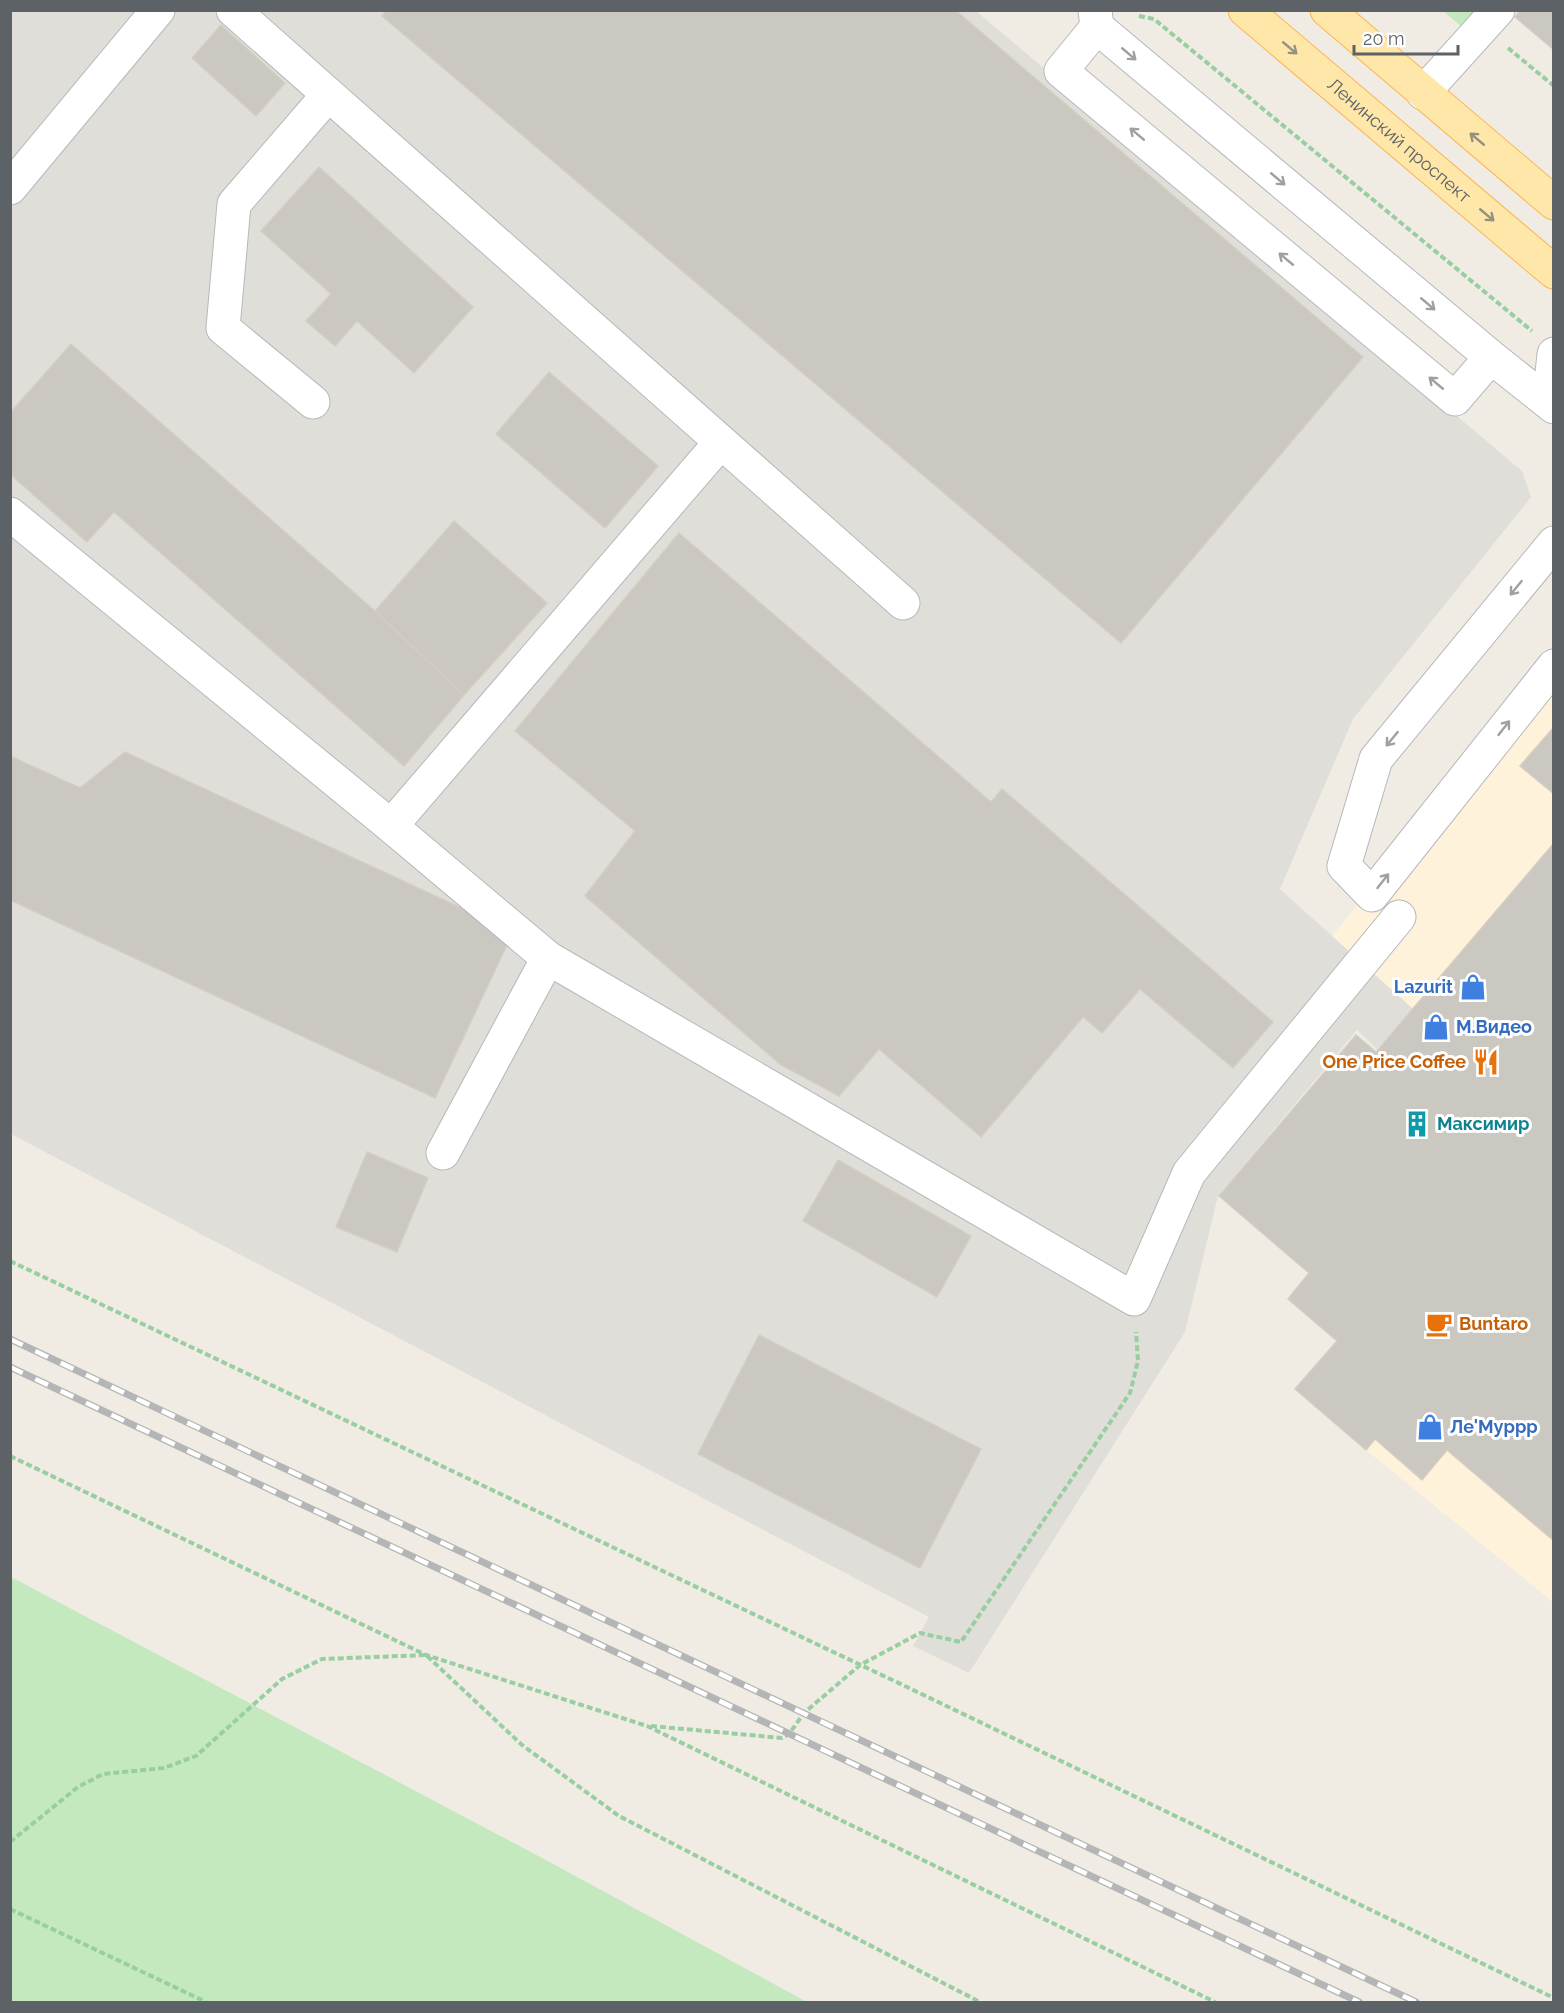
<svg xmlns="http://www.w3.org/2000/svg" width="1564" height="2013" viewBox="0 0 1564 2013" font-family="Raleway,sans-serif">
	<style>
		.commercial { fill: #fff2da }
		.industrial { fill: #e0ded9 }
		.green { fill: #c4e9bf }
		.building { fill: #cbc7c1; stroke: #d5cdc2; stroke-width: 1.5 }
		.lines { fill: none; stroke-linecap: round; stroke-linejoin: round }
		.minor-casing { stroke: #b5b8bc; stroke-width: 35 }
		.major-casing { stroke: #fbb752; stroke-width: 35 }
		.path { stroke: #99cda2; stroke-width: 4; stroke-dasharray: 6 3; stroke-linecap: butt }
		.minor { stroke: #fff; stroke-width: 33 }
		.major { stroke: #ffe7aa; stroke-width: 33 }
		.rail-casing { stroke: #b4b5b6; stroke-width: 7 }
		.rail { stroke: #fff; stroke-width: 4.5; stroke-dasharray: 14; stroke-linecap: butt }
		.oneway { stroke: #95917e }
		.oneway2 { stroke: #9da1a3 }
		.labels { text-anchor: middle; stroke-width: 6; stroke-linejoin: round; paint-order: stroke }
		.street-label { font-size: 18px; fill: #5c6266; stroke: #fff }
		.shop-label { font-size: 18px; font-weight: bold; fill: #366cbe; stroke: #fff; text-anchor: start }
		.food-label { font-size: 18px; font-weight: bold; fill: #c56008; stroke: #fff; text-anchor: end }
		.culture-label { font-size: 18px; font-weight: bold; fill: #0d838f; stroke: #fff; text-anchor: start }
	</style>
	<rect width="100%" height="100%" fill="#f0ece4"/>
	<path class="commercial" d="M1553,664V1602L1366,1450L1295,1389L1336,1341L1288,1299L1309,1273L1219,1196L1356,1035L1376,1052L1413,1009L1332,936Z"/>
	<path class="industrial" d="M10,11H976L1522,471L1531,497L1353,719L1280,889L1413,1009L1377,1049L1357,1030L1218,1196L1185,1332L969,1673L913,1646L929,1617L11,1134Z"/>
	<path class="green" d="M1443,11H1478L1463,28Z
		M11,1577L544,1859L807,2002H11Z"/>
	<path class="building" d="M387,10H955L1363,357L1121,643L382,16Z
		M1521,10H1554V50L1515,17Z
		M221,25L285,83L256,116L192,58Z
		M319,167L473,307L414,373L357,321L335,346L306,321L331,294L261,231Z
		M71,344L375,611L464,695L404,766L114,512L87,542L10,474V413Z
		M549,372L658,466L605,528L496,434Z
		M454,521L547,603L464,695L375,611Z
		M679,533L991,802L1002,789L1273,1022L1233,1068L1140,989L1102,1033L1083,1017L981,1137L879,1049L839,1096L781,1065L585,896L635,831L515,731Z
		M1554,727V794L1520,766Z
		M125,752L513,932L435,1098L10,900V756L80,788Z
		M1554,843V1541L1447,1450L1422,1480L1375,1439L1366,1450L1295,1389L1337,1341L1288,1299L1309,1273L1219,1196L1356,1035L1376,1052Z
		M367,1152L428,1178L397,1252L336,1227Z
		M838,1160L971,1236L937,1297L803,1221Z
		M759,1335L981,1449L920,1568L698,1454Z"/>
	<g class="lines">
		<g class="minor-casing">
			<path id="minor" d="M233,10L903,603
				M1095,10L1097,27L1491,357L1554,407
				M1097,27L1061,71L1455,399L1491,357
				M1423,93L1498,10
				M10,188L158,10
				M313,402L223,328L234,204L328,95
				M1549,403L1554,354
				M10,514L391,826L548,958L1134,1299L1189,1173L1399,917
				M1554,543L1376,759L1344,866L1372,895L1554,666
				M391,826L720,443
				M443,1153L548,958"/>
		</g>
		<g class="major-casing">
			<g id="major">
				<path id="s1" d="M1245,10L1554,272"/>
				<path d="M1327,10L1554,203"/>
			</g>
		</g>
		<path class="path" d="M1139,16L1154,19L1532,331
			M1508,48L1554,86
			M10,1261L907,1687L1554,1998
			M10,1456L426,1655L647,1726L1215,2002
			M651,1726L782,1738L789,1734L804,1713L860,1665L920,1633L961,1642L1130,1393L1138,1361L1136,1332
			M10,1842L78,1787L103,1774L164,1768L196,1756L282,1679L322,1659L426,1655L522,1745L619,1816L980,2002
			M10,1909L206,2002"/>
		<use href="#minor" class="minor"/>
		<use href="#major" class="major"/>
		<g class="rail-casing">
			<path id="rail" d="M10,1339L1416,2002
				M10,1367L1359,2002"/>
		</g>
		<use href="#rail" class="rail"/>
	</g>
	<defs><path id="oneway-shaft" d="M-6 0H5M1.5-3L5.5 0L1.5 3" fill="none" stroke-width="1.6" stroke-linecap="round" stroke-linejoin="round" transform="scale(1.5)"/></defs>
	<g class="oneway">
		<use href="#oneway-shaft" transform="translate(1290 48) rotate(40)"/>
		<use href="#oneway-shaft" transform="translate(1477 139) rotate(-140)"/>
		<use href="#oneway-shaft" transform="translate(1487 215) rotate(40)"/>
	</g>
	<g class="oneway2">
		<use href="#oneway-shaft" transform="translate(1129 54) rotate(40)"/>
		<use href="#oneway-shaft" transform="translate(1137 134) rotate(-140)"/>
		<use href="#oneway-shaft" transform="translate(1278 179) rotate(40)"/>
		<use href="#oneway-shaft" transform="translate(1286 259) rotate(-140)"/>
		<use href="#oneway-shaft" transform="translate(1428 304) rotate(40)"/>
		<use href="#oneway-shaft" transform="translate(1436 383) rotate(-140)"/>
		<use href="#oneway-shaft" transform="translate(1516 588) rotate(129)"/>
		<use href="#oneway-shaft" transform="translate(1504 728) rotate(-52)"/>
		<use href="#oneway-shaft" transform="translate(1392 739) rotate(129)"/>
		<use href="#oneway-shaft" transform="translate(1383 881) rotate(-52)"/>
	</g>
	<defs>
		<g id="shop-bare" transform="scale(2.07)"><path d="M-5-2.5h2.3a2.7 3.5 0 0 1 5.4 0H5L5.5 6h-11ZM-1.5-2.5h3a1.5 2.3 0 0 0-3 0Z" fill="#3f7fe0" stroke="#fff" stroke-width="2.5" paint-order="stroke"/></g>
		<g id="restaurant-bare" transform="scale(2.07)"><path d="M-5-6h1v4h1v-4h1v4h1v-4h1v5L-1.5 .5V6h-2V.5L-5-1ZM5-6V6H3V1.5H1.5Q1.5-4 5-6Z" fill="#e8710a" stroke="#fff" stroke-width="2.5" paint-order="stroke"/></g>
		<g id="building-bare" transform="scale(2.07)"><path d="M-4-6H4V6H1V3H-1V6H-4ZM-2.5-4.3h1.7v1.8h-1.7ZM.8-4.3h1.7v1.8H.8ZM-2.5-1h1.7V.8h-1.7ZM.8-1h1.7V.8H.8Z" fill="#0f9aa8" stroke="#fff" stroke-width="2.5" paint-order="stroke"/></g>
		<g id="cafe-bare" transform="scale(2.07)"><path d="M-5.5-4.5H6V0H3Q3 3.5 0 3.5H-2.5Q-5.5 3.5-5.5 0ZM3-3.2v2h1.7v-2ZM-6 4.5H4V6H-6Z" fill="#e8710a" stroke="#fff" stroke-width="2.5" paint-order="stroke"/></g>
	</defs>
	<g fill-rule="evenodd">
		<use href="#shop-bare" x="1473" y="987"/>
		<use href="#shop-bare" x="1436" y="1027"/>
		<use href="#restaurant-bare" x="1486" y="1062"/>
		<use href="#building-bare" x="1417" y="1124"/>
		<use href="#cafe-bare" x="1439" y="1324"/>
		<use href="#shop-bare" x="1430" y="1427"/>
	</g>
	<g class="labels">
		<g class="street-label">
			<text dy="6" stroke="none"><textPath href="#s1" startOffset="202">Ленинский проспект</textPath></text>
		</g>
		<g class="shop-label">
			<text x="1453" y="993" text-anchor="end">Lazurit</text>
			<text x="1456" y="1033">М.Видео</text>
			<text x="1450" y="1433">Ле'Муррр</text>
		</g>
		<g class="food-label">
			<text x="1466" y="1068">One Price Coffee</text>
			<text x="1459" y="1330" text-anchor="start">Buntaro</text>
		</g>
		<g class="culture-label">
			<text x="1437" y="1130">Максимир</text>
		</g>
	</g>
	<rect width="1564" height="2013" fill="none" stroke="#5c6266" stroke-width="24"/>
	<path d="M1354 45v9h104v-9" fill="none" stroke="#5c6266" stroke-width="3"/>
	<text x="1363" y="45" font-size="18" fill="#5c6266" stroke="#ffffff" stroke-width="4.5" paint-order="stroke">20 m</text>
</svg>
